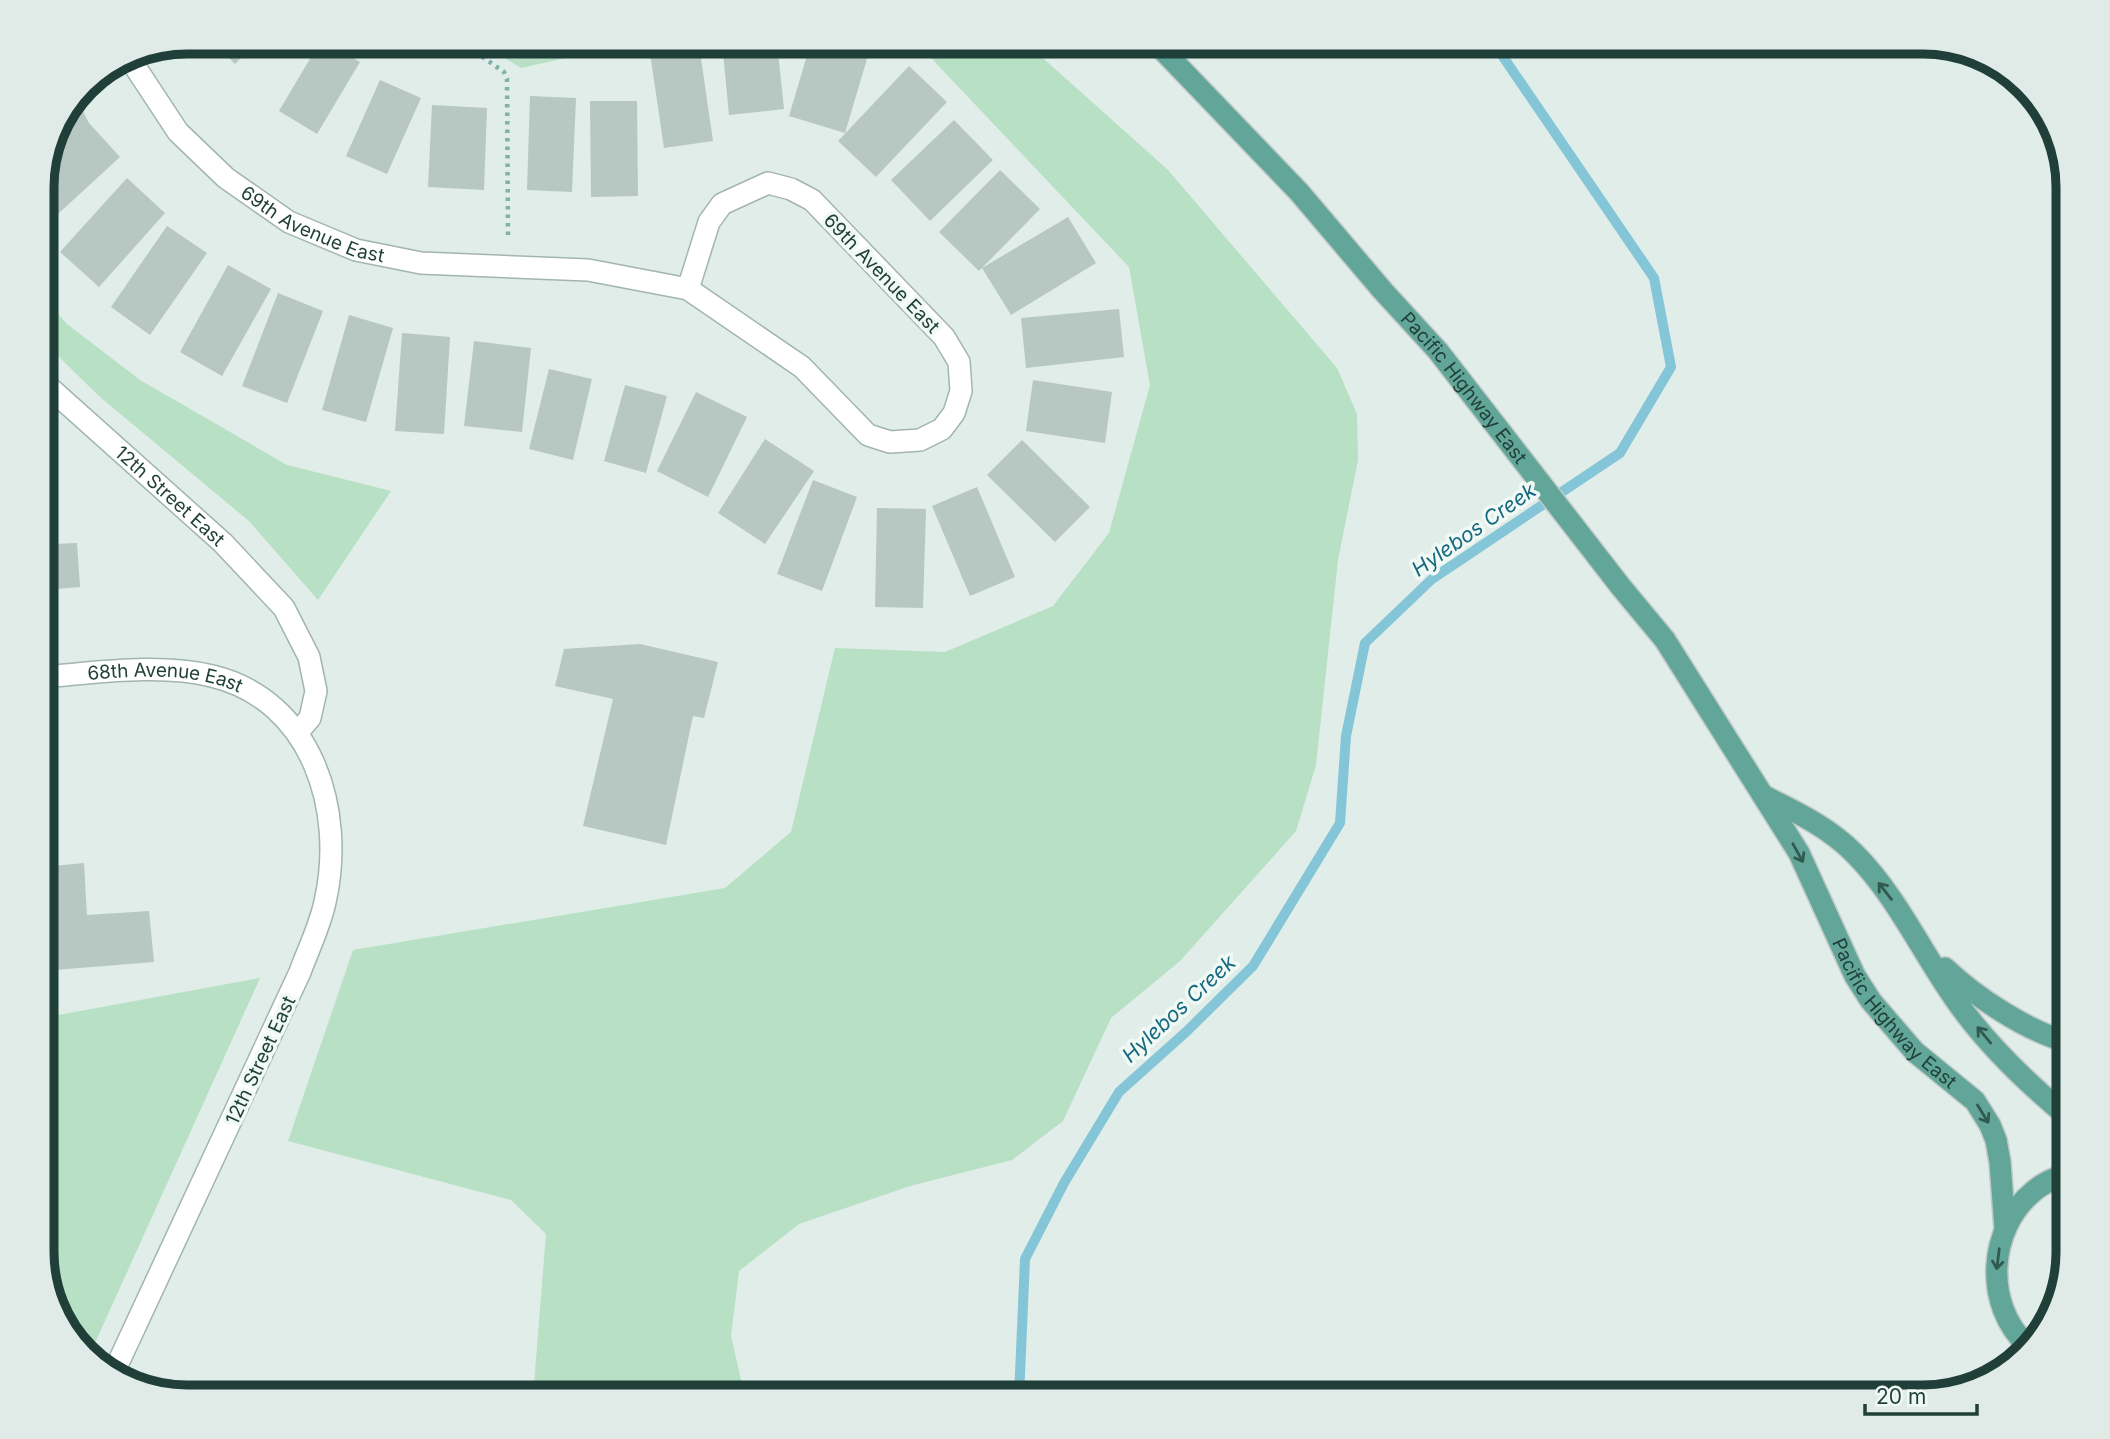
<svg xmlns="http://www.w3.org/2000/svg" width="2110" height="1439" viewBox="0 0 2110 1439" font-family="Inter,sans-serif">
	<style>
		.green { fill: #b7e0c4 }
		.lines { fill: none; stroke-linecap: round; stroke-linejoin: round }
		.stream { stroke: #84c6d7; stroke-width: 10 }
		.building { fill: #b6c8c1 }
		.minor-casing { stroke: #a2b5b0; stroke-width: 24 }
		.major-casing { stroke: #c0c9c7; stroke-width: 24 }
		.path { stroke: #7eb3a5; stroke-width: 4.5; stroke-dasharray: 3.5 5; stroke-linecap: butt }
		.minor { stroke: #fff; stroke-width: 21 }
		.major { stroke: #61a698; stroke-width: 21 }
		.oneway { stroke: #305950 }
		.labels { text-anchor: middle; stroke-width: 7; stroke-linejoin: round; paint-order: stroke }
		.street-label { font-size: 19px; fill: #1f3f38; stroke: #f1f9f5 }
		.water-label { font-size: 21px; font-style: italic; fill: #156980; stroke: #f1f9f5 }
		.rim { fill: none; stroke: #1f3f38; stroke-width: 9 }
	</style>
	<rect width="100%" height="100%" fill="#e0ede8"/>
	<path class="green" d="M479,42H638L521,68Z
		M916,42H1025L1168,170L1337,368L1357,414L1358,460L1338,560L1316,765L1296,831L1180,961L1111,1018L1063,1121L1012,1160L910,1186L799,1224L739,1271L731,1336L745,1397H533L546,1234L511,1200L288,1141L353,950L725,888L791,832L835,648L945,652L1053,606L1109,533L1150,385L1129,267Z
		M42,295L67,324L140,380L287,465L391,491L318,600L249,521L100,397L58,356L42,332Z
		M260,978L90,1354L61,1324L42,1261V1018Z"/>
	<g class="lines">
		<path class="stream" d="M1019,1397L1025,1259L1064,1183L1119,1092L1186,1032L1253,966L1340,823L1346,736L1365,643L1432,579L1620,453L1671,367L1654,278L1493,42"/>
	</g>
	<path class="building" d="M213,42H257L235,64Z
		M320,42H327L360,62L317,134L279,111Z
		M722,42H777L784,109L729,115Z
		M811,42H872L845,133L789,116Z
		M699,45L713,141L664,148L650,53Z
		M909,66L947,102L876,177L838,141Z
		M380,80L421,98L387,174L346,156Z
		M530,96L576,98L572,192L527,190Z
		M76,98L89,123L120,157L46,225L42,221V178L47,160L50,157L48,154L53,131Z
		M590,101H637L638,196L591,197Z
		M432,105L487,108L484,190L428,187Z
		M954,120L993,160L930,221L891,180Z
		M1000,170L1040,209L979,271L939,232Z
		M127,178L165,213L99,287L60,252Z
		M1068,217L1096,263L1011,315L982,268Z
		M167,226L207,253L150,335L111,307Z
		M228,265L271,289L222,376L180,352Z
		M278,293L323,311L287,403L242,386Z
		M1119,309L1124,357L1026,368L1021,318Z
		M349,315L393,328L366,422L322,410Z
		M402,333L450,337L444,434L395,431Z
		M474,341L531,348L522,432L464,426Z
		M549,369L592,379L573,460L529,449Z
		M1033,380L1112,392L1105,443L1026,431Z
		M625,385L667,396L646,473L604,461Z
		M696,392L747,417L708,497L657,471Z
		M765,439L814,471L765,544L718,513Z
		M1022,440L1090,507L1055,542L987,475Z
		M813,480L857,497L822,591L777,574Z
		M977,487L1015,577L970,596L932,506Z
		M877,508L926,509L923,608L875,607Z
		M54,528L55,544L77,543L80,587L42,590V529Z
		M640,644L718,662L704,718L693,716L666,845L583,826L613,699L555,686L564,649Z
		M84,863L87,915L149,911L154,962L42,971V867Z"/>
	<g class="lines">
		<g class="minor-casing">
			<g id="minor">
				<path id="s1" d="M128,56L178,132L226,178L289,222L356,250L421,263L588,270L688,289L802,367L868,435L890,442L920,440L942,429L954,413L961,391L959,362L944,337L812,200L791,189L768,183L722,204L709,222L688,289"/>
				<path id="s2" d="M42,381L223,543L284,608L309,657L316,691L310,718L298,732"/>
				<path id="s3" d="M42,677C95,673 160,663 212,676C312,700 346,810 325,902C320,926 308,950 300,972L113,1374"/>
			</g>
		</g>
		<g class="major-casing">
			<g id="major">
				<path id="s4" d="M1155,42L1299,192L1383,291L1438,351L1621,587L1665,640L1799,853L1855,976L1871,1001L1915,1052L1975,1101L1990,1125L1996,1140L2000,1162L2005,1229"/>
				<path d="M1764,796C1796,812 1828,827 1854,853C1897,896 1922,953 1957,1002C1988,1046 2027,1083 2068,1117"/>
				<path d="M1945,968C1974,996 2028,1032 2068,1042"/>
				<path d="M2028,1346C1983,1305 1988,1228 2034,1191C2044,1182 2056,1178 2068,1173"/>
			</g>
		</g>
		<path class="path" d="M381,42L387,46
			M461,42L504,72L507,79L508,238
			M1853,1397L1854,1396"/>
		<use href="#minor" class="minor"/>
		<use href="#major" class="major"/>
	</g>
	<defs><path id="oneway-shaft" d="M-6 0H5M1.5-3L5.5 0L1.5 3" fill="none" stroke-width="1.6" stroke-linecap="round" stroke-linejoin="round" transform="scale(1.75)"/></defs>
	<g class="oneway">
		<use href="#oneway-shaft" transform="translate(1798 853) rotate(61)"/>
		<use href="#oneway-shaft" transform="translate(1885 891) rotate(-128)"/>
		<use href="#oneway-shaft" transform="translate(1984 1035) rotate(-130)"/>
		<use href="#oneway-shaft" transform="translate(1983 1114) rotate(58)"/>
		<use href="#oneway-shaft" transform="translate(1998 1259) rotate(97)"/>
	</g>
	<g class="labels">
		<g class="street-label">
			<text dy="7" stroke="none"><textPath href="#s1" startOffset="257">69th Avenue East</textPath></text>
			<text transform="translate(882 273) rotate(46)" y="7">69th Avenue East</text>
			<text dy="7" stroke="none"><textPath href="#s4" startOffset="464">Pacific Highway East</textPath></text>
			<text dy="7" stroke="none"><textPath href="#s2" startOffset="172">12th Street East</textPath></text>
			<text dy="7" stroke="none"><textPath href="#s3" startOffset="124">68th Avenue East</textPath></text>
			<text dy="7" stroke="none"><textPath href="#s4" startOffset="1227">Pacific Highway East</textPath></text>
			<text transform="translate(260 1060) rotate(-65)" y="7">12th Street East</text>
		</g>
		<g class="water-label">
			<text transform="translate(1474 530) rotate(-35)" y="7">Hylebos Creek</text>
			<text transform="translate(1179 1009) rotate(-43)" y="7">Hylebos Creek</text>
		</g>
	</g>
	<path d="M0 0H2110V1439H0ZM187 54H1923A133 133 0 0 1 2056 187V1252A133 133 0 0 1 1923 1385H187A133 133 0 0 1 54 1252V187A133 133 0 0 1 187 54Z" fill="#e0eae6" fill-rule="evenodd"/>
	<path class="rim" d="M187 54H1923A133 133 0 0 1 2056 187V1252A133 133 0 0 1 1923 1385H187A133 133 0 0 1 54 1252V187A133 133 0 0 1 187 54Z"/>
	<path d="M1865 1404v10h112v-10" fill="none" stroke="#1f3f38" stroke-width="3.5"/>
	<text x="1876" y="1404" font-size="21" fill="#1f3f38" stroke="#f1f9f5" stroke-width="5" paint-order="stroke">20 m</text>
</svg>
